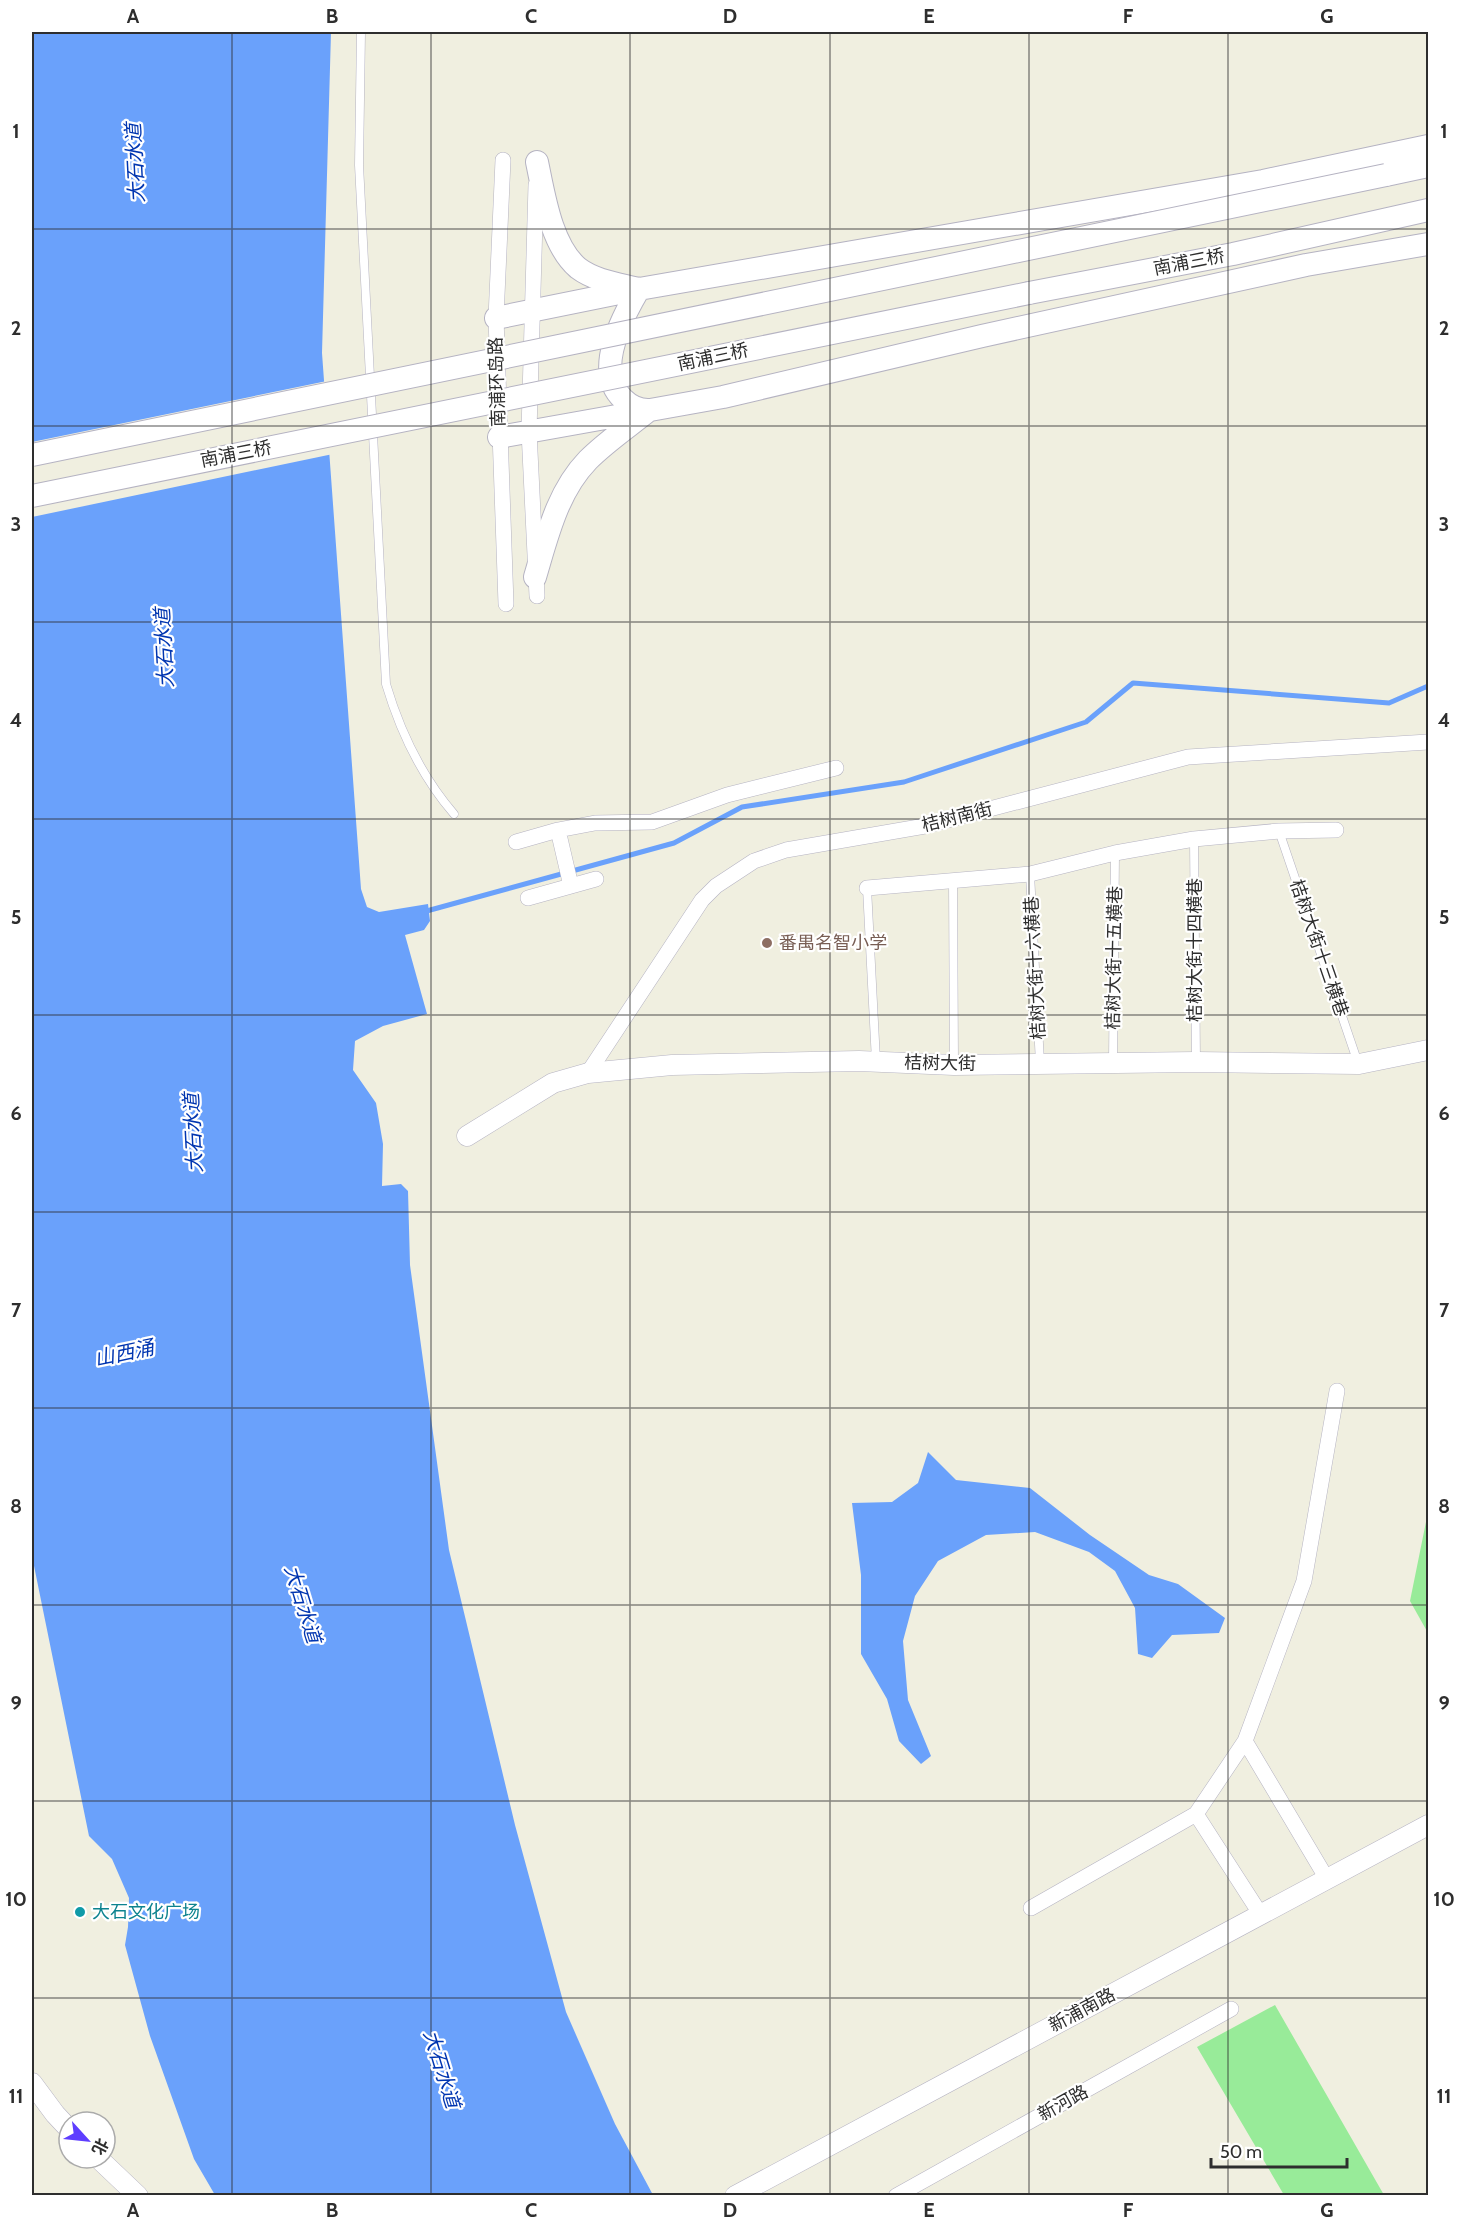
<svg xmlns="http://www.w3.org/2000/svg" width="1460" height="2227" viewBox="0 0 1460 2227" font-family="Cabin,'Noto Sans SC',sans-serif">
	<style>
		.green { fill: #98eb99 }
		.water { fill: #6aa1fb }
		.pier { fill: #f0efe0 }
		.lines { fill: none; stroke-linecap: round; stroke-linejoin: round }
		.stream { stroke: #6aa1fb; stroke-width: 5 }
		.service-casing { stroke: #b5b3c2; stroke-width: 9 }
		.minor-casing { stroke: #b5b3c2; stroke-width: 16 }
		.tertiary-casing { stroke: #b5b3c2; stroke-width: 21 }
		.secondary-casing { stroke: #b5b3c2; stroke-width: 24 }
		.service { stroke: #fff; stroke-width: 8 }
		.minor { stroke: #fff; stroke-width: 15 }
		.tertiary { stroke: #fff; stroke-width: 20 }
		.secondary { stroke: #fff; stroke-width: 22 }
		.secondary-bridge-casing { stroke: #b5b3c2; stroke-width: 24; stroke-linecap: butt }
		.secondary-bridge { stroke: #fff; stroke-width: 22 }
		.grid { fill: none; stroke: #2e2e2e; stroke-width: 1.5; stroke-opacity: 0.55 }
		.education-dot { fill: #8d6e63; stroke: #fff; stroke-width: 2 }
		.culture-dot { fill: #0f9aa8; stroke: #fff; stroke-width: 2 }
		.labels { text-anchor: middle; stroke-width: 4.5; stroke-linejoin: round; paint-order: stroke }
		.street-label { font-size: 18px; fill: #2e2e2e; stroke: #fff }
		.education-label { font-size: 18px; fill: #785e54; stroke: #fff; text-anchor: start }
		.culture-label { font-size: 18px; fill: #0d838f; stroke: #fff; text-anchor: start }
		.water-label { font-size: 20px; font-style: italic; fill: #0035b0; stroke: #fff }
		.neatline { fill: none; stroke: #2e2e2e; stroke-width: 2 }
		.grid-label { font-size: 20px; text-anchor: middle; font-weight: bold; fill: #2e2e2e }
	</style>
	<rect width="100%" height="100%" fill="#f0efe0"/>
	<path class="green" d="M1428,1512V1633L1410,1601Z
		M1275,2005L1384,2195H1284L1197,2047Z"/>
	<path class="water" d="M32,32H331L322,353L361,889L367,907L379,912L428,904L430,921L424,930L405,935L427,1014L383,1026L355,1041L353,1070L376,1103L383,1144L382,1186L401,1184L408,1191L410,1265L449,1550L515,1825L566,2012L615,2124L653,2195H215L194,2159L150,2036L125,1945L128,1927L129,1898L112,1859L89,1836L32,1556Z
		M928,1452L956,1480L1030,1488L1090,1535L1149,1575L1178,1584L1225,1618L1219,1633L1172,1635L1152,1658L1138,1654L1135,1608L1115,1571L1089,1552L1035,1532L986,1535L938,1561L915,1596L903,1641L908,1700L931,1756L921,1764L899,1741L887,1699L861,1654V1575L852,1503L892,1502L918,1483Z"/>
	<path class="pier" d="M327,381L333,454L32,517V442Z"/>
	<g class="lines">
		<path class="stream" d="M423,912L674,843L742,807L904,782L1086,722L1133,683L1389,703L1428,686"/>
		<g class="service-casing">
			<path id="service" d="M361,32L359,165L386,684C400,731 422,777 454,814
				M1279,831L1358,1063
				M1194,839L1196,1062
				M1030,874L1040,1063
				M953,879L954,1064
				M867,888L876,1061
				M1113,1062L1115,853"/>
		</g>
		<g class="minor-casing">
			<path id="minor" d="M503,160L496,318L506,604
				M536,185L529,431L537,596
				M558,830L571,886
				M516,842L558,830L595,823L652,822L727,795L836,768
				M867,888L1030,874L1115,853L1194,839L1279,831L1336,830
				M528,898L596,879
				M588,1073L702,900L716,886L754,861L786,850L925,826L1188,757L1428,742
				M1245,1741L1327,1879
				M1196,1814L1261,1915
				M1031,1908L1196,1814L1245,1741L1304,1581L1337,1391
				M896,2196L1231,2009"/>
		</g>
		<g class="tertiary-casing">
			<path id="tertiary" d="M467,1136L553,1083L588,1073L672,1065L859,1061L954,1065L1196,1062L1359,1064L1428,1050
				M32,2083L55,2114L69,2129
				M98,2158L138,2196
				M735,2196L1428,1825"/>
		</g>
		<g class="secondary-casing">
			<path id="secondary" d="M537,162C544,195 551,245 578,268C595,281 619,284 639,289C623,316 593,371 623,399C630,406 637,410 648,410
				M1386,175L1428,166
				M1029,293L1233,254L1428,210
				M496,318L639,289L1263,181L1428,146
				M499,437L723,397L982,336L1306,265L1428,244
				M535,577C547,537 557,492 588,460C606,442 628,427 648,411"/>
		</g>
		<use href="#service" class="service"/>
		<use href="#minor" class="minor"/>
		<use href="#tertiary" class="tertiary"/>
		<use href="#secondary" class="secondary"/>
		<g class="secondary-bridge-casing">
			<path id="secondary-bridge" d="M32,455L1386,175
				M32,496L1029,293"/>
		</g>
		<use href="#secondary-bridge" class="secondary-bridge"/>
	</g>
	<path class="grid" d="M232,32V2196M431,32V2196M630,32V2196M830,32V2196M1029,32V2196M1228,32V2196M32,229H1428M32,426H1428M32,622H1428M32,819H1428M32,1015H1428M32,1212H1428M32,1408H1428M32,1605H1428M32,1801H1428M32,1998H1428"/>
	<circle class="education-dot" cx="767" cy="943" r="6"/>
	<circle class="culture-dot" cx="80" cy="1912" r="6"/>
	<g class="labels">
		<g class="street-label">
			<text transform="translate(1189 262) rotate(-11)" y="6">南浦三桥</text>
			<text transform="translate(713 357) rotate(-12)" y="6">南浦三桥</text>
			<text transform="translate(497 382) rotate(-92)" y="6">南浦环岛路</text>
			<text transform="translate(236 454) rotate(-11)" y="6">南浦三桥</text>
			<text transform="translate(957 817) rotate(-14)" y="6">桔树南街</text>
			<text transform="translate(1319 948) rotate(71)" y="6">桔树大街十三横巷</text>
			<text transform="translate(1195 950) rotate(-90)" y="6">桔树大街十四横巷</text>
			<text transform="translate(1114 958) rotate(-89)" y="6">桔树大街十五横巷</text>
			<text transform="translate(1035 968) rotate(-93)" y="6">桔树大街十六横巷</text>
			<text transform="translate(940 1063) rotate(1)" y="6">桔树大街</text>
			<text transform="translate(1082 2010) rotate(-28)" y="6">新浦南路</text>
			<text transform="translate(1063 2103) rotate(-29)" y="6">新河路</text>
		</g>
		<g class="education-label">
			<text x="779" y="949">番禺名智小学</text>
		</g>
		<g class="culture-label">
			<text x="92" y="1918">大石文化广场</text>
		</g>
		<g class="water-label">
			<text transform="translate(135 163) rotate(-93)" y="7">大石水道</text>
			<text transform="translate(164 648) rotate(-93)" y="7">大石水道</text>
			<text transform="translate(193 1133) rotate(-93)" y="7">大石水道</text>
			<text transform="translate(124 1353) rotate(-12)" y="7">山西涌</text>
			<text transform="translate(303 1604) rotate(73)" y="7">大石水道</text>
			<text transform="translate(442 2069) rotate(73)" y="7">大石水道</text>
		</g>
	</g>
	<rect width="1460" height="2227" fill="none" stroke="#ffffff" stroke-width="66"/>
	<g transform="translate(87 2140) rotate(117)"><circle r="28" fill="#ffffff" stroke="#ababab" stroke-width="1.5"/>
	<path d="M0-4.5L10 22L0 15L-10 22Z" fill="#5e3eff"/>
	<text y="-9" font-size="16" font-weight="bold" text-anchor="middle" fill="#2e2e2e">北</text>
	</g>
	<path d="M1211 2158v9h136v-9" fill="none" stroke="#2e2e2e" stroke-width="3"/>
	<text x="1220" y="2158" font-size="18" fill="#2e2e2e" stroke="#ffffff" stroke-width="4.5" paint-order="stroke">50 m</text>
	<rect x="33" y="33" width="1394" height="2161" class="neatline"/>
	<g class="grid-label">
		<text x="133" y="23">A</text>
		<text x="332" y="23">B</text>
		<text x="531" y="23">C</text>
		<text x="730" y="23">D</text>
		<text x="929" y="23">E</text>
		<text x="1128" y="23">F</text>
		<text x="1327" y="23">G</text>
		<text x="16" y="138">1</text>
		<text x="1444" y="138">1</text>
		<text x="16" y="335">2</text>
		<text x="1444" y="335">2</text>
		<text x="16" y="531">3</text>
		<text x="1444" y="531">3</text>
		<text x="16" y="727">4</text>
		<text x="1444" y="727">4</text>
		<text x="16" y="924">5</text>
		<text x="1444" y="924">5</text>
		<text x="16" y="1120">6</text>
		<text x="1444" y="1120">6</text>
		<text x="16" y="1317">7</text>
		<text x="1444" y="1317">7</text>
		<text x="16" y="1513">8</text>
		<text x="1444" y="1513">8</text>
		<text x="16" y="1710">9</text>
		<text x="1444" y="1710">9</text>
		<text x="16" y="1906">10</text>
		<text x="1444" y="1906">10</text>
		<text x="16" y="2103">11</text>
		<text x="1444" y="2103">11</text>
		<text x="133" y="2217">A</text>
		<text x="332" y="2217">B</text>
		<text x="531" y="2217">C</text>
		<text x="730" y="2217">D</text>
		<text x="929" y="2217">E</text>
		<text x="1128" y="2217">F</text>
		<text x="1327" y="2217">G</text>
	</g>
</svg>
